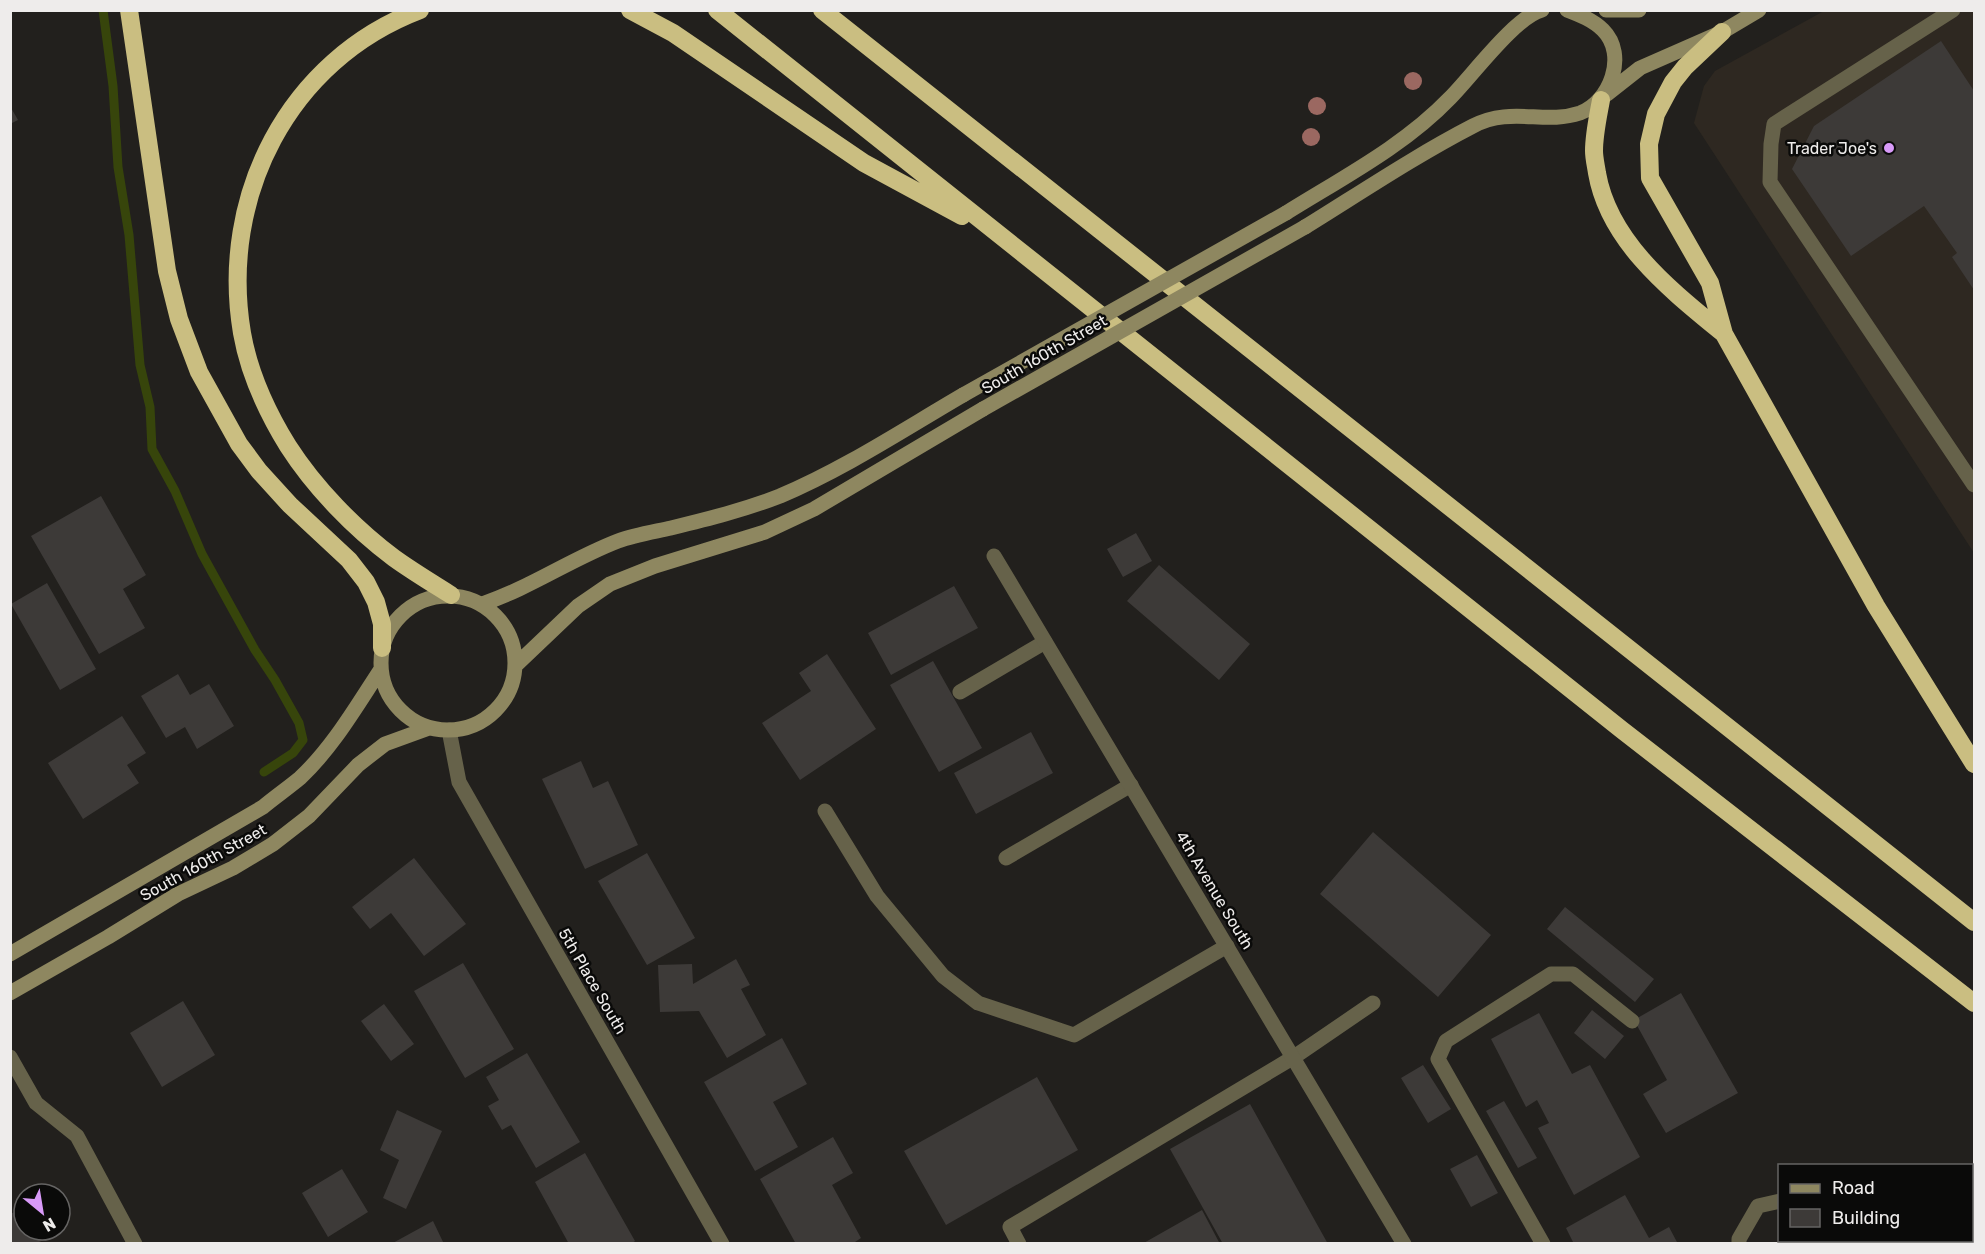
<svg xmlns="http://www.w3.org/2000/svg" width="1985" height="1254" viewBox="0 0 1985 1254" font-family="Rubik,sans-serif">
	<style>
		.built { fill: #2e2821 }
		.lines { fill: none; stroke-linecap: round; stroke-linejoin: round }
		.stream { stroke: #37450b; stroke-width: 9 }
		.building { fill: #3d3a38 }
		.lane { stroke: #66624a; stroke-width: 15 }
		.street { stroke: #66624a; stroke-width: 15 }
		.secondary { stroke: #8e8760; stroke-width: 15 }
		.highway { stroke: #cabe81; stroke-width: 18 }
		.secondary-bridge { stroke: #8e8760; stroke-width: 15 }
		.tree { fill: #9b6861 }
		.poi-dot { fill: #d89af8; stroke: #0a0a09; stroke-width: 2 }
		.labels { text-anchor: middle; stroke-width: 5; stroke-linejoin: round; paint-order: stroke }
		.poi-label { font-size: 16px; fill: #eeeceb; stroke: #0a0a09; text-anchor: end }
		.street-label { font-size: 16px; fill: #eeeceb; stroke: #0a0a09 }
	</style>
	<rect width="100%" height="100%" fill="#22201d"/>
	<path class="built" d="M1824,11H1974V553L1694,123L1704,86L1715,71Z"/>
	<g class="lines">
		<path class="stream" d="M103,10L113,86L118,167L129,235L140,365L150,407L152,449L175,491L202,554L255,650L275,680L299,723L303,740L293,753L264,772"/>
	</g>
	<path class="building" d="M1941,41L1974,91V290L1952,257L1957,253L1924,206L1851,256L1792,169L1814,126Z
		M10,106L18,120L10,124Z
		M101,496L146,575L123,589L145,628L99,654L31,536Z
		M1136,533L1152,561L1123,577L1107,549Z
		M1159,565L1250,644L1219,680L1127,601Z
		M47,583L96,669L60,690L11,604Z
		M954,586L978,628L891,675L868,633Z
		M827,654L876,729L800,780L762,723L811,691L799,673Z
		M933,661L982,748L939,772L890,685Z
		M178,674L190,695L209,684L234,726L197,749L185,727L166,738L141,696Z
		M122,716L146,753L127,765L139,783L83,819L48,763Z
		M1031,732L1053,773L976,814L954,773Z
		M581,761L593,788L608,781L638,845L585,869L542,779Z
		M1373,832L1491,935L1438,997L1320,894Z
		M647,853L695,938L647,965L598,881Z
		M414,858L466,924L424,956L391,913L370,929L352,907Z
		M1565,907L1654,979L1635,1002L1547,929Z
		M736,959L750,985L741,989L766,1035L727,1058L699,1011L660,1012L658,965L692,964L693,984Z
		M463,963L514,1049L465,1078L414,991Z
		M1681,993L1738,1093L1666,1133L1643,1094L1667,1080L1634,1020Z
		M183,1001L215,1055L162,1087L130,1033Z
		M384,1004L414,1044L391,1061L361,1021Z
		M1592,1010L1624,1036L1605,1059L1574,1033Z
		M1539,1013L1572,1074L1590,1065L1640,1157L1574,1195L1538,1128L1549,1123L1537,1100L1526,1107L1491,1039Z
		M782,1038L807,1084L773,1102L798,1147L755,1171L704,1082Z
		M527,1053L580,1142L536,1168L511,1125L502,1130L488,1106L499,1100L486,1077Z
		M1423,1065L1451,1109L1428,1123L1401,1078Z
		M1037,1077L1078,1150L946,1225L904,1151Z
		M1504,1101L1537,1158L1518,1168L1486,1111Z
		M1250,1104L1328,1244H1223L1170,1149Z
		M397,1110L442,1131L406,1209L383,1198L399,1160L380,1150Z
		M833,1137L853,1173L832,1185L861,1238L852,1244H796L760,1179Z
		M585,1153L635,1241L631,1244H569L535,1182Z
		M1477,1155L1498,1193L1471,1207L1450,1169Z
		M342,1169L368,1212L328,1237L302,1193Z
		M1625,1195L1649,1238L1669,1227L1678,1244H1574L1566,1228Z
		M24,1208V1230H48L51,1237L39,1242L40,1244H10V1214Z
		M1202,1210L1220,1244H1142Z
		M433,1221L444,1244H391Z"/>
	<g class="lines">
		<path class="lane" d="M1953,10L1774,124L1771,144L1770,182L1974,485
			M960,692L1045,642
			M825,811L877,896L943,976L978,1003L1074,1035L1227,946
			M1006,858L1131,785
			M10,1057L36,1103L77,1136L135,1244
			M1895,1240L1896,1244
			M1019,1244L1010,1227L1294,1057L1373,1003
			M1543,1244L1438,1059L1446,1041L1551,974H1573L1632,1021
			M1739,1244V1239L1758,1206L1780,1201"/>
		<path class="street" d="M994,556L1404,1244
			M449,730L459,782L722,1244"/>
		<path class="secondary" d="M1606,10H1639
			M1607,94L1640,68L1722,32L1759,10
			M1286,213C1342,178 1404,146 1450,98C1472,76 1515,17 1542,10
			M1305,227C1360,193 1415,156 1473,126C1511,106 1544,125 1580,113C1610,102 1628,55 1603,30C1593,20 1580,15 1567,10
			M381 663a67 67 0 1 1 134 0a67 67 0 1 1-134 0Z
			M482,604C530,588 571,559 618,541C634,535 653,532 671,528C708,519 744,510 780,496C844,469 903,430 963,395
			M516,665L578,606L610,584L655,566L765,532L814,509L983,409
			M10,954L263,807C275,797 288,788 300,778C333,747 356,707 381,669
			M10,993L108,937L178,894L233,868L273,844L309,816L358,765L385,744L429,728"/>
		<path class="highway" d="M129,10L167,271L179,319L199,372L239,444L259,471L290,505L349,560L366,582L376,602L382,624V648
			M420,10C288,60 219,197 242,333C249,373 267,412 288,446C315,488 354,528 394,558C412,571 432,583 451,595
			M630,10L673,33L864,163L962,216
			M717,10L1622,730L1974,1003
			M822,10L1974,922
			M1722,32L1685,67L1673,82L1656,114L1649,144L1650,178L1710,283L1724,334L1876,606L1974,764
			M1601,100C1598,117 1594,134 1594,151C1594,158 1596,166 1597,173C1609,243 1673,292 1724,334"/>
		<path class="secondary-bridge" d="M963,395L1286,213
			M983,409L1305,227"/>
	</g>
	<g class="tree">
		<circle cx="1413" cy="81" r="9"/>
		<circle cx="1317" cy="106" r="9"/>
		<circle cx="1311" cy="137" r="9"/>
	</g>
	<circle class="poi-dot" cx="1889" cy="148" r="6"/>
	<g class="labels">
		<g class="poi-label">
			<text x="1877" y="154">Trader Joe's</text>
		</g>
		<g class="street-label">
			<text transform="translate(1044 354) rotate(-30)" y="6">South 160th Street</text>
			<text transform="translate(203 862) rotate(-29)" y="6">South 160th Street</text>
			<text transform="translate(1215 890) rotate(59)" y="6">4th Avenue South</text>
			<text transform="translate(593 981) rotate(60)" y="6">5th Place South</text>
		</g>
	</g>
	<rect width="1985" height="1254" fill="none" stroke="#eeeceb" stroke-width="24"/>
	<rect x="1778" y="1164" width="195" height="78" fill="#0a0a09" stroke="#656463" stroke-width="1.5"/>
	<rect x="1790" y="1184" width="30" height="9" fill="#8e8760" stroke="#656463" stroke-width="1.5"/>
	<text x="1832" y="1194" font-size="18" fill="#eeeceb">Road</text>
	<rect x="1790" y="1209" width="30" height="18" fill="#3d3a38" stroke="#656463" stroke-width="1.5"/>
	<text x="1832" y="1224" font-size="18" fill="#eeeceb">Building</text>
	<g transform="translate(42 1212) rotate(150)"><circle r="28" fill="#0a0a09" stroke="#656463" stroke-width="1.5"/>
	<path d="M0-4.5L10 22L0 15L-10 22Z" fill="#d89af8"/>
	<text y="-9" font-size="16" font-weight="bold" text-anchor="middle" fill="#eeeceb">N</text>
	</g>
</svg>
